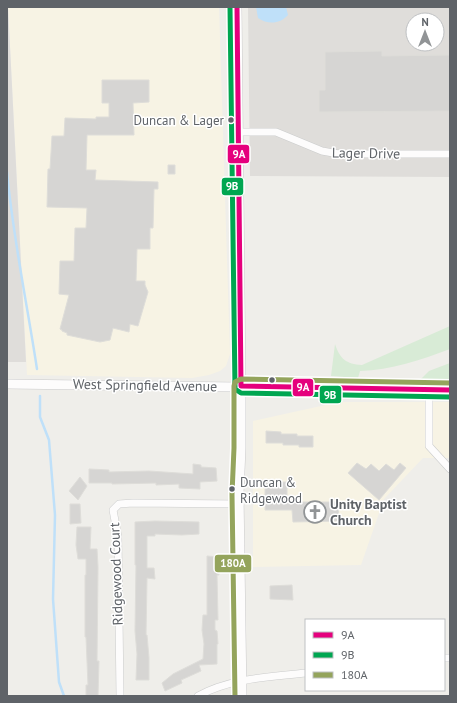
<svg xmlns="http://www.w3.org/2000/svg" width="457" height="703" viewBox="0 0 457 703" font-family="'PT Sans',sans-serif">
	<style>
		.commercial { fill: #f7f3e4 }
		.industrial { fill: #dfddda; fill-rule: evenodd }
		.green { fill: #d8ebd6 }
		.water { fill: #bfe0f9 }
		.lines { fill: none; stroke-linecap: round; stroke-linejoin: round }
		.stream { stroke: #bfe0f9; stroke-width: 2.5 }
		.building { fill: #d6d5d3; stroke: #deddd9 }
		.minor-casing { stroke: #cbcccc; stroke-width: 8 }
		.secondary-casing { stroke: #cacacb; stroke-width: 10 }
		.minor { stroke: #fdfcfc; stroke-width: 7 }
		.secondary { stroke: #fdfcfc; stroke-width: 9 }
		.bus-1-casing { stroke: #fff; stroke-width: 8 }
		.bus-2-casing { stroke: #fff; stroke-width: 8 }
		.bus-3-casing { stroke: #fff; stroke-width: 8 }
		.bus-1 { stroke: #e5007d; stroke-width: 5 }
		.bus-2 { stroke: #00a651; stroke-width: 5 }
		.bus-3 { stroke: #94a45c; stroke-width: 5 }
		.bus-dot { fill: #5f6368; stroke: #fff; stroke-width: 1.5 }
		.labels { text-anchor: middle; stroke-width: 3; stroke-linejoin: round; paint-order: stroke }
		.bus-label { font-size: 13px; fill: #5f6368; stroke: #fff; text-anchor: end }
		.street-label { font-size: 14px; fill: #5f6368; stroke: #fff }
		.poi-label { font-size: 14px; font-weight: bold; fill: #5f6368; stroke: #fff; text-anchor: start }
		.line-badge { stroke: #fff; stroke-width: 1.5 }
		.badge-label { font-size: 11px; text-anchor: middle; font-weight: bold; fill: #fff }
	</style>
	<rect width="100%" height="100%" fill="#efeeea"/>
	<path class="commercial" d="M8,7H219L230,354L226,366L220,371L209,375L192,378L27,375Z
		M339,402H449L450,458H423L384,499L361,565L253,567V421Z"/>
	<path class="industrial" d="M7,7H8L26,362H7Z
		M248,7H450V177L250,176ZM413,20H437V44H413Z"/>
	<path class="green" d="M450,326V349C421,360 391,370 360,371L358,378L331,376L335,344C340,359 346,364 362,365Z
		M450,363V382L419,381L429,371Z"/>
	<path class="water" d="M256,7H286L288,15C280,24 268,25 258,18Z"/>
	<g class="lines">
		<path class="stream" d="M7,172C13,238 27,303 37,369
			M40,396V417L49,440L55,515L53,599L59,682L64,696"/>
	</g>
	<path class="building" d="M382,51V56L450,55V111L319,112V90H325V52Z
		M102,80H149V102L133,103L134,135H87L86,170H96L95,180L158,182V189H154L153,228H150V249H137L136,281H145V285L148,292L138,326L130,324L129,332L113,328L110,340L100,342L67,335V333L62,331V330L60,329L69,295L59,294L60,261H74L75,228H86L87,208L47,207L48,169H50L52,136H64L65,118L96,119V117H109V103H102Z
		M168,165H175V174H168Z
		M266,431L281,432V434H297V436H313V447H299V445H283V443H266Z
		M357,463L366,469L371,464L379,471L386,464L394,470L400,463L406,468L379,500L348,473Z
		M193,464L201,465V467L216,468L217,481L200,482V489L179,488V484L156,485V483L112,484V483H89V469L109,470V472L149,471L193,474Z
		M80,477L87,486L78,500L69,491Z
		M265,482H287V502H338L339,521L293,522L292,510H265Z
		M70,504H80L81,523L70,524Z
		M155,521L199,522V534L182,535L155,534V536H147V568H154L155,579L147,578L146,635H147L149,658V680H136L137,654L135,631L136,565H135V522Z
		M77,527H91L90,549H97L98,567L97,661H99L98,696H86V685H88L86,637H85V575H86V559H78L76,545Z
		M207,556L219,557V575H217L218,620H215V630L217,631L218,644H217V664L199,665L201,671L181,680L182,683L165,691L162,683L173,674L203,659L204,644L202,630L203,615H207Z
		M292,585L293,600L270,599V586Z"/>
	<g class="lines">
		<g class="minor-casing">
			<path id="minor" d="M238,132H276L322,151L339,154H450
				M429,389V446L450,469
				M444,658H450
				M120,696L118,537L113,510L119,504L133,503L240,504
				M198,696C230,678 270,677 306,673"/>
		</g>
		<g class="secondary-casing">
			<path id="secondary" d="M237,7L241,386V448L239,494L242,696
				M7,384L450,390"/>
		</g>
		<use href="#minor" class="minor"/>
		<use href="#secondary" class="secondary"/>
		<g class="bus-1-casing">
			<path id="bus-1" d="M237,7L241,386L450,390"/>
		</g>
		<g class="bus-2-casing">
			<path id="bus-2" d="M230,7L235,389L241,393L450,397"/>
		</g>
		<g class="bus-3-casing">
			<path id="bus-3" d="M235,696L232,494L234,448V386L235,382L241,379L450,383"/>
		</g>
		<use href="#bus-1" class="bus-1"/>
		<use href="#bus-2" class="bus-2"/>
		<use href="#bus-3" class="bus-3"/>
	</g>
	<defs>
		<g id="church-ring" transform="scale(1.15)"><circle r="9.5" fill="#fff" stroke="#919496" stroke-width="1.5"/><path d="M-1.2-6h2.4v3.5h3.3v2.4h-3.3V6h-2.4V-.1h-3.3v-2.4h3.3Z" fill="#919496"/></g>
	</defs>
	<g fill-rule="evenodd">
		<use href="#church-ring" x="315" y="512"/>
	</g>
	<g class="bus-dot">
		<circle cx="231" cy="120" r="3.5"/>
		<circle cx="272" cy="380" r="3.5"/>
		<circle cx="232" cy="489" r="3.5"/>
	</g>
	<g class="labels">
		<g class="bus-label">
			<text x="224" y="125">Duncan &amp; Lager</text>
			<text x="240" y="487" text-anchor="start">Duncan &amp;<tspan x="240" dy="16">Ridgewood</tspan></text>
		</g>
		<g class="street-label">
			<text transform="translate(366 153) rotate(1)" y="5">Lager Drive</text>
			<text transform="translate(145 385) rotate(1)" y="5">West Springfield Avenue</text>
			<text transform="translate(116 574) rotate(-92)" y="5">Ridgewood Court</text>
		</g>
		<g class="poi-label">
			<text x="330" y="509">Unity Baptist<tspan x="330" dy="16">Church</tspan></text>
		</g>
	</g>
	<g class="line-badge">
		<rect x="227" y="144" width="23" height="20" rx="4" fill="#e5007d"/>
		<rect x="221" y="177" width="23" height="19" rx="4" fill="#00a651"/>
		<rect x="292" y="378" width="22" height="19" rx="4" fill="#e5007d"/>
		<rect x="319" y="385" width="23" height="19" rx="4" fill="#00a651"/>
		<rect x="214" y="554" width="38" height="19" rx="4" fill="#94a45c"/>
	</g>
	<g class="badge-label">
		<text x="239" y="158">9A</text>
		<text x="232" y="190">9B</text>
		<text x="303" y="391">9A</text>
		<text x="330" y="399">9B</text>
		<text x="233" y="567">180A</text>
	</g>
	<rect width="457" height="703" fill="none" stroke="#5f6368" stroke-width="16"/>
	<rect x="305" y="619" width="140" height="72" fill="#ffffff" stroke="#bfc1c3"/>
	<rect x="313" y="632" width="20" height="6" fill="#e5007d" stroke="#bfc1c3"/>
	<text x="341" y="639" font-size="12" fill="#5f6368">9A</text>
	<rect x="313" y="652" width="20" height="6" fill="#00a651" stroke="#bfc1c3"/>
	<text x="341" y="659" font-size="12" fill="#5f6368">9B</text>
	<rect x="313" y="672" width="20" height="6" fill="#94a45c" stroke="#bfc1c3"/>
	<text x="341" y="679" font-size="12" fill="#5f6368">180A</text>
	<g transform="translate(425 32)"><circle r="19" fill="#ffffff" stroke="#bfc1c3"/>
	<path d="M0-3L7 15L0 10L-7 15Z" fill="#919496"/>
	<text y="-6" font-size="11" font-weight="bold" text-anchor="middle" fill="#5f6368">N</text>
	</g>
</svg>
